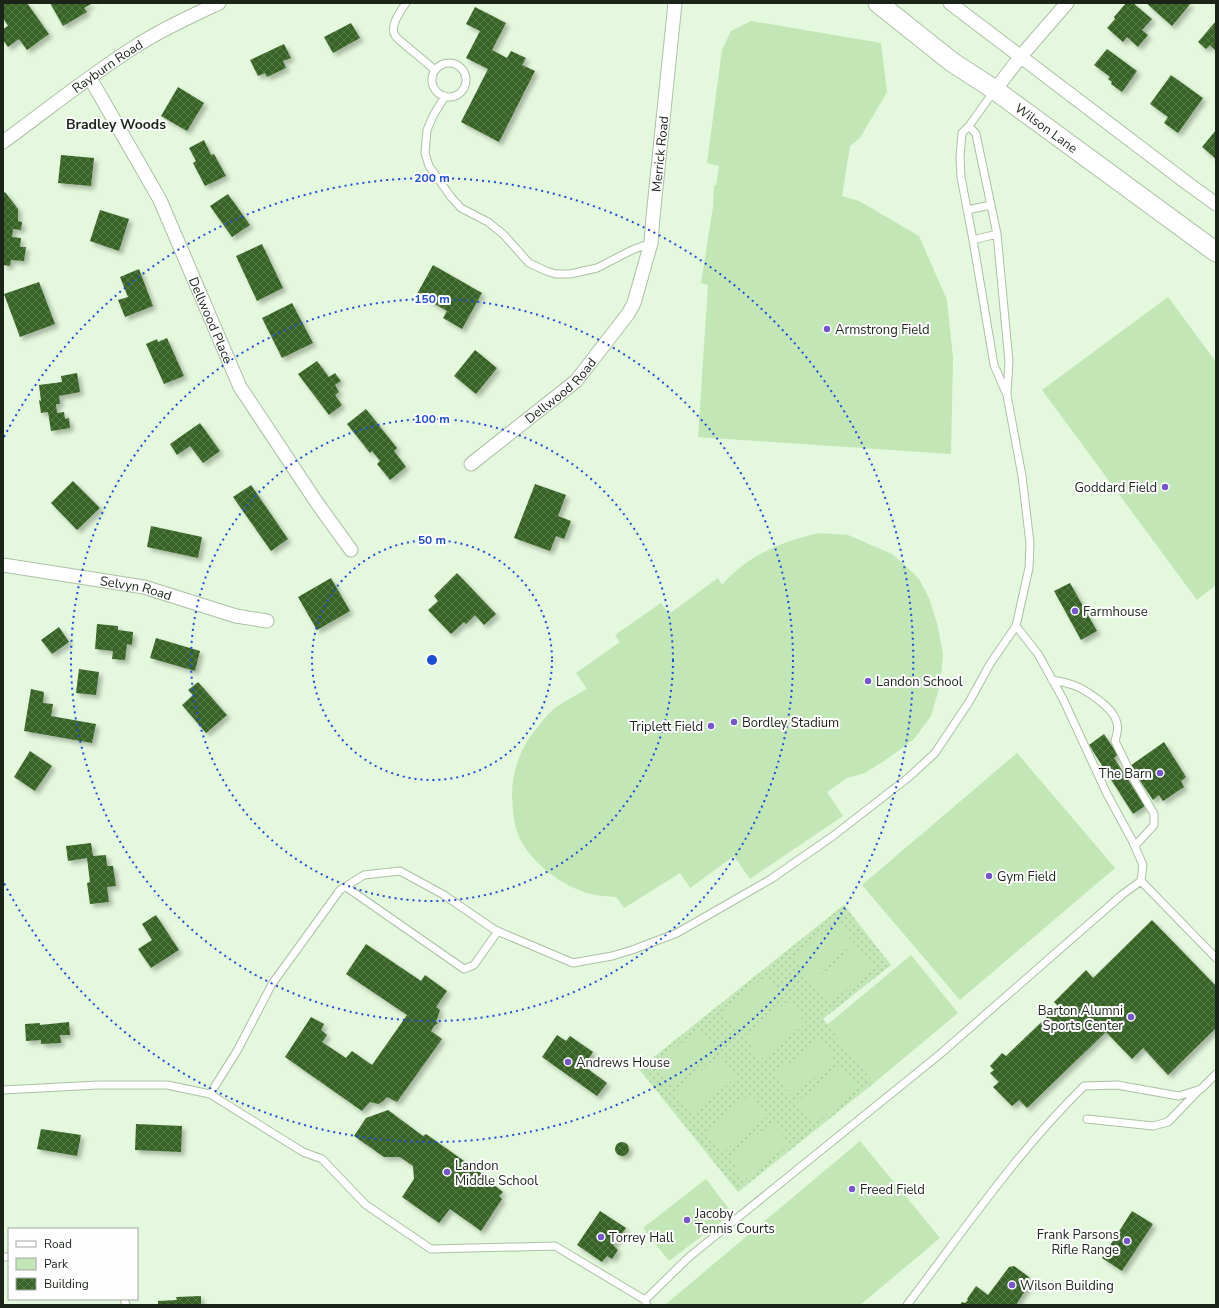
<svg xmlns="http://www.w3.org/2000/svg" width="1219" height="1308" viewBox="0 0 1219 1308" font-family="'Nunito Sans',sans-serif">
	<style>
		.green { fill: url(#green-dots) }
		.pitch { fill: #c2e6b5 }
		.building { fill: url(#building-cross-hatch); filter: url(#shadow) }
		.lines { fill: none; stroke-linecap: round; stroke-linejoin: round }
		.lane-casing { stroke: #acc0a5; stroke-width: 9 }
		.street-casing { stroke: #acc0a5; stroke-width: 15 }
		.secondary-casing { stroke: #acc0a5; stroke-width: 21 }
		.lane { stroke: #fff; stroke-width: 7 }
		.street { stroke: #fff; stroke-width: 13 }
		.secondary { stroke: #fff; stroke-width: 19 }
		.ring { fill: none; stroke: #1d4ed8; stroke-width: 2; stroke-dasharray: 2 4 }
		.poi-dot { fill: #7655cf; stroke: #fefefe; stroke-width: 1.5 }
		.labels { text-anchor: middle; stroke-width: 4; stroke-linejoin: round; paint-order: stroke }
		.street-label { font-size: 13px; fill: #1c241a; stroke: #fefefe }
		.poi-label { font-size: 13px; fill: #1c241a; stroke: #fefefe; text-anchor: start }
		.neighbourhood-label { font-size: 14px; font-weight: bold; fill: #1c241a; stroke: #fefefe }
		.centre { fill: #1d4ed8; stroke: #fefefe; stroke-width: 2 }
		.ring-label { font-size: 12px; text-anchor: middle; font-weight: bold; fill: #1d4ed8; stroke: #fefefe; stroke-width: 4; stroke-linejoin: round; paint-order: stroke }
	</style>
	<defs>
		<pattern id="green-dots" width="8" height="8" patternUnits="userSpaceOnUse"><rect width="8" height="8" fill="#c2e6b5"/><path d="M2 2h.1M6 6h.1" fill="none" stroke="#a6c59b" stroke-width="1.8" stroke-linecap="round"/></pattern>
		<pattern id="building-cross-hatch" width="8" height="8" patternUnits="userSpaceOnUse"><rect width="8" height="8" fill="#386425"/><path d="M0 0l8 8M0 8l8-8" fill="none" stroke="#597a4a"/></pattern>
		<filter id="shadow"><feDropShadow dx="3.5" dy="3.5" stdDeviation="2" flood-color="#0004"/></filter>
	</defs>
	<rect width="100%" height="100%" fill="#e3f8dc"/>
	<path class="green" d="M844,905L891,965L823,1019L874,1083L738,1192L639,1069Z"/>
	<path class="pitch" d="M751,21L881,43L887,92L860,138L850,146L842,196L859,201L919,236L947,300L953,358L951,454L698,437L708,285L701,283L713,207L714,185H716L719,166L707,163L722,50L731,31Z
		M1168,297L1216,362V585L1197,600L1042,390Z
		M820,533L848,535L892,554L906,566L919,579L929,598L937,623L943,654L940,685L931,716L914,739L887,759L865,773L847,778L827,792L843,816L750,879L734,856L690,888L680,873L624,908L616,897C608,896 599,896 591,894C564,888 528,861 518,834C513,822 513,808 512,795C512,771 521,746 537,728C543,720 550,711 558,706C567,700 577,694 587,689L576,673L620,642L615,635L661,603L669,614L718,578L722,585C748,555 782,541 820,533Z
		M1017,753L1115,868L960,1000L862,885Z
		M837,922L854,943L809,979L792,957Z
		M857,946L874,968L829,1003L812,982Z
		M911,955L958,1013L874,1083L827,1025Z
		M767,975L784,996L739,1032L722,1010Z
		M788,1001L806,1023L761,1059L743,1037Z
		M699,1029L716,1051L671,1086L654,1065Z
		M819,1039L836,1061L791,1096L774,1075Z
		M720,1055L737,1077L692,1112L675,1091Z
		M841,1067L858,1089L813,1125L796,1103Z
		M751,1094L768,1116L723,1152L706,1130Z
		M773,1122L790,1144L745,1179L728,1158Z
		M860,1141L940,1238L860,1305H667L666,1304Z
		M706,1179L732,1213L669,1261L643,1228Z"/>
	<path class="building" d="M3,3H27L49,34L27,50L19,39L8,47L3,40V29L8,26L3,18Z
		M50,3H93L84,8L87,12L63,26Z
		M1126,3H1133L1152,19L1142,30L1148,35L1138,47L1127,37L1123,42L1107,28L1115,19L1114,17Z
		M1146,3H1191L1172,26Z
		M475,7L506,23L492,50L507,58L511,51L526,58L522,65L535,71L499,142L461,122L488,69L466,58L480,31L466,24Z
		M1216,21V51L1210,45L1206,49L1198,42Z
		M351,23L360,38L333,53L324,37Z
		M284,44L291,58L283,61L286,68L267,77L265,73L258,76L250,60Z
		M1107,49L1137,71L1122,92L1111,84L1112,82L1108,79L1110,77L1094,65Z
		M1171,75L1203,98L1178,133L1164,123L1168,117L1150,104Z
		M178,87L204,103L187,131L161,116Z
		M1216,130V159L1202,147Z
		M204,140L211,155L214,154L226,176L205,186L193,163L196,161L189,148Z
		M61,155L94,158L91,186L58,183Z
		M5,192L18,209V221L22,222L21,230L13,229L12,237L21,238L20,247H26L24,261L11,260L10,266L3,265L4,214L3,213V194Z
		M228,194L250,225L232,237L210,206Z
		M100,210L129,219L119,251L90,241Z
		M262,244L283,288L257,301L236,256Z
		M433,265L482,293L462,329L443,318L447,311L417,294Z
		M139,269L153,306L125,317L118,300L128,297L120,277Z
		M39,282L55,324L20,337L4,294Z
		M292,303L313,343L282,358L262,318Z
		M167,338L184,376L164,384L146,344L157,339L158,342Z
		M475,350L497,368L476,394L454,376Z
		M317,361L329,377L335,373L341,381L335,385L339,392L335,395L342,405L329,415L298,374Z
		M77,373L80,392L59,396L60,404H56L57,413L64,412L65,419L69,418L70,428L51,431L48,412L41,413L39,400L41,401L39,385L62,382L61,376Z
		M366,409L397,448L394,451L406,467L390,480L377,464L380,461L372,451L370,453L347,424Z
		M200,423L220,451L203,463L190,446L177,455L170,444Z
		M73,481L100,508L77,530L51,503Z
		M535,484L566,495L558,516L571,521L564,539L556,536L550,551L514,538Z
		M251,485L288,539L271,551L233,497Z
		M151,526L202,537L198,558L147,547Z
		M457,573L496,614L484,625L475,615L466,624L464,622L451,634L428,610L438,601L434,596Z
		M331,578L350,611L317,630L298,597Z
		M1070,583L1097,631L1081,640L1054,591Z
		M97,624L118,626V630L133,632L132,645L127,644L125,660L112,659L113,651L95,649Z
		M59,627L69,642L52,654L41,640Z
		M156,638L200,651L195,671L150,658Z
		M79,669L99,672L96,695L76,693Z
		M198,682L227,715L206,733L182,705L193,695L188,690Z
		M31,689L44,692L43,703L53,704L51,716L96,724L92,743L24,731Z
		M1104,734L1118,755L1114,758L1145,806L1133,814L1089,745Z
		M1164,742L1186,777L1181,781L1184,787L1163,801L1159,795L1153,800L1130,766Z
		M30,751L52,766L35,791L14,777Z
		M91,843L93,856L106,855L107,866H113L116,886L107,887L109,902L90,904L87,883L90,882L87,858L68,861L66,846Z
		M156,915L179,950L151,968L138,949L152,940L142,924Z
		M1152,920L1216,986V1028L1168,1075L1143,1048L1132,1059L1106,1032L1027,1108L1019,1100L1012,1106L993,1087L999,1082L990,1073L994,1070L990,1066L1002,1053L1006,1056L1058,1006L1054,1002L1086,970L1093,978Z
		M366,944L421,981L425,975L447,991L436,1007L440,1010L436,1022L438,1023L434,1026L431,1031L442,1039L397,1102L387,1097L382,1102L378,1104L370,1102L362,1111L285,1057L311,1017L324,1024L321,1030L327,1035L322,1042L346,1058L352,1051L372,1065L407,1015L346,974Z
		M69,1022L70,1035H60L61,1043L41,1044V1040L26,1041L25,1024L40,1023V1025Z
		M557,1035L566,1041L570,1036L593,1052L584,1066L607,1083L597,1096L542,1057Z
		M388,1110L423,1136L426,1134L491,1180L490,1182L503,1192L499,1196L502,1199L481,1231L450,1209L439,1223L402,1197L414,1179L413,1166L400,1157H384L354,1136L366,1118Z
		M136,1124L182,1126L181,1152L135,1150Z
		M41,1129L81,1135L77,1156L37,1149Z
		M615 1149a7 7 0 1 1 14 0a7 7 0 1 1-14 0Z
		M600,1211L626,1228L613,1245L618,1250L612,1259L607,1256L602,1262L577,1245Z
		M1132,1211L1153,1224L1122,1271L1102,1258Z
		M1014,1266L1029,1277L1030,1283L1016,1305H960L962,1302L965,1303L968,1300L967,1299L976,1286L988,1295L1009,1267Z
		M201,1296V1305H158V1301L177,1300L176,1297Z"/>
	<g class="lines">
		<g class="lane-casing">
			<path id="lane" d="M406,3C401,10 391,24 394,33C395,36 396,37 398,39L435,70
				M432 80a17 17 0 1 1 34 0a17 17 0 1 1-34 0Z
				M445,96L433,116L427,130L425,153L429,166L451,197L461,208L488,222L503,234L529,263L546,271L556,274H570L597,268L632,250L651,243
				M969,126L976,134L997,234L1009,362L1007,393
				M967,210L991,205
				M973,240L997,234
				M1052,680C1059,681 1067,683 1073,685C1085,689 1112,707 1116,720C1119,727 1117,734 1115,741L1133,778L1154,814V825L1135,846
				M1141,881L1216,958
				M346,887L464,969L474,965L498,931
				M3,1090L98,1085H167L210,1094L303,1152L322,1159L366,1205L431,1249L555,1246L645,1300L647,1305
				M210,1094L237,1051L272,984L340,890L364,875L400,871L444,895L495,930L573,963L612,956L632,950L677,933L771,879L833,836L909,777L935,753L969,702L990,664L1016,626L1029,568L1030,543L1022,476L1007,395L994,365L973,240L961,177L960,157L962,133L969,126L994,91
				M1087,1119L1153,1126L1168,1122L1199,1090
				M3,1257H9
				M124,1299L126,1305
				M645,1300L689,1257L939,1055L1123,894L1141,881L1143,865L1132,840L1107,794L1063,699L1038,654L1016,626
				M907,1305C964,1230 1017,1152 1084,1086L1117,1085L1179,1096L1201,1089L1216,1074"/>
		</g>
		<g class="street-casing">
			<g id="street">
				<path d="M950,3L1187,183L1216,204"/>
				<path id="s1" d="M90,78L160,200L240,387L317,503L351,550"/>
				<path d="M995,90L1021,56L1067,3"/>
				<path id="s2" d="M3,142C47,110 90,75 136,46C162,29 191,16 219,3"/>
				<path id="s3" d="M471,464L576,381L628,314L634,303L651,243L653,217L675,3"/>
				<path id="s4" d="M3,565L144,587L236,616L267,621"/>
			</g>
		</g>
		<g class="secondary-casing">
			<g id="secondary">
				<path id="s5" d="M878,3L952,62L995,90L1216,252"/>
			</g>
		</g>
		<use href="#lane" class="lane"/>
		<use href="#street" class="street"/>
		<use href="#secondary" class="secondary"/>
	</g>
	<g class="ring">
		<circle cx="432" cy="660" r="120"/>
		<circle cx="432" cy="660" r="241"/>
		<circle cx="432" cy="660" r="361"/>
		<path d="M4 437A482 482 0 1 1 4 883"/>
	</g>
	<g class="poi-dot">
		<circle cx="827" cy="329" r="4"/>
		<circle cx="1165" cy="487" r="4"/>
		<circle cx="1075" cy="611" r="4"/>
		<circle cx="868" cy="681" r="4"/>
		<circle cx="734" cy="722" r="4"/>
		<circle cx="711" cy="726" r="4"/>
		<circle cx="1160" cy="773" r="4"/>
		<circle cx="989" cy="876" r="4"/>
		<circle cx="1131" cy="1017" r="4"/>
		<circle cx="568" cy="1062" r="4"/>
		<circle cx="447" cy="1172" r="4"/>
		<circle cx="852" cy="1189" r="4"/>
		<circle cx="687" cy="1220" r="4"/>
		<circle cx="601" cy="1237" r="4"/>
		<circle cx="1127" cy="1241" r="4"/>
		<circle cx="1012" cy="1285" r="4"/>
	</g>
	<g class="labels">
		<g class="street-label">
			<text dy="5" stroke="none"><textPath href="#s2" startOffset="129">Rayburn Road</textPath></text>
			<text dy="5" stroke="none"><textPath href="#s5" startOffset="210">Wilson Lane</textPath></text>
			<text dy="5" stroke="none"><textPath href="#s3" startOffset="383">Merrick Road</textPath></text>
			<text dy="5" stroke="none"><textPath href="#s1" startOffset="271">Dellwood Place</textPath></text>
			<text dy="5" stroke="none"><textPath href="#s3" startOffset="116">Dellwood Road</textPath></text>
			<text dy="5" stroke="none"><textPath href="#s4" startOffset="135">Selvyn Road</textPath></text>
		</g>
		<g class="poi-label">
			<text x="835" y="334">Armstrong Field</text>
			<text x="1157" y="492" text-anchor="end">Goddard Field</text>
			<text x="1083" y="616">Farmhouse</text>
			<text x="876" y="686">Landon School</text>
			<text x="742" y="727">Bordley Stadium</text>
			<text x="703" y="731" text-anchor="end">Triplett Field</text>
			<text x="1152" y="778" text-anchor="end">The Barn</text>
			<text x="997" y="881">Gym Field</text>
			<text x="1123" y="1015" text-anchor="end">Barton Alumni<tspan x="1123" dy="15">Sports Center</tspan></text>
			<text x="576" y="1067">Andrews House</text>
			<text x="455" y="1170">Landon<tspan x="455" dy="15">Middle School</tspan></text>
			<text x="860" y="1194">Freed Field</text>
			<text x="695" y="1218">Jacoby<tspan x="695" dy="15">Tennis Courts</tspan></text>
			<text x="1119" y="1239" text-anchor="end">Frank Parsons<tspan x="1119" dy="15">Rifle Range</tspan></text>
			<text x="609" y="1242">Torrey Hall</text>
			<text x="1020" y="1290">Wilson Building</text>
		</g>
		<g class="neighbourhood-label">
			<text x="116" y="129">Bradley Woods</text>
		</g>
	</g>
	<circle cx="432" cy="660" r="6" class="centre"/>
	<g class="ring-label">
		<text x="432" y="182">200 m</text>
		<text x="432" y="303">150 m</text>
		<text x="432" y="423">100 m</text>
		<text x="432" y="544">50 m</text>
	</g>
	<rect width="1219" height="1308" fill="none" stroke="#1c241a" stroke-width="8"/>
	<rect x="8" y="1228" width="130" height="72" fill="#fefefe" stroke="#a4a7a3"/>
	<rect x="16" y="1241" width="20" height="6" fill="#ffffff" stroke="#a4a7a3"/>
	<text x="44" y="1248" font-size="12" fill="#1c241a">Road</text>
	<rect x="16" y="1258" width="20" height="12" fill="#c2e6b5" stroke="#a4a7a3"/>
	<text x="44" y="1268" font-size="12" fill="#1c241a">Park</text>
	<rect x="16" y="1278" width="20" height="12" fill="url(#building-cross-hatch)" stroke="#a4a7a3"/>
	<text x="44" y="1288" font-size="12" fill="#1c241a">Building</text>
</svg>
